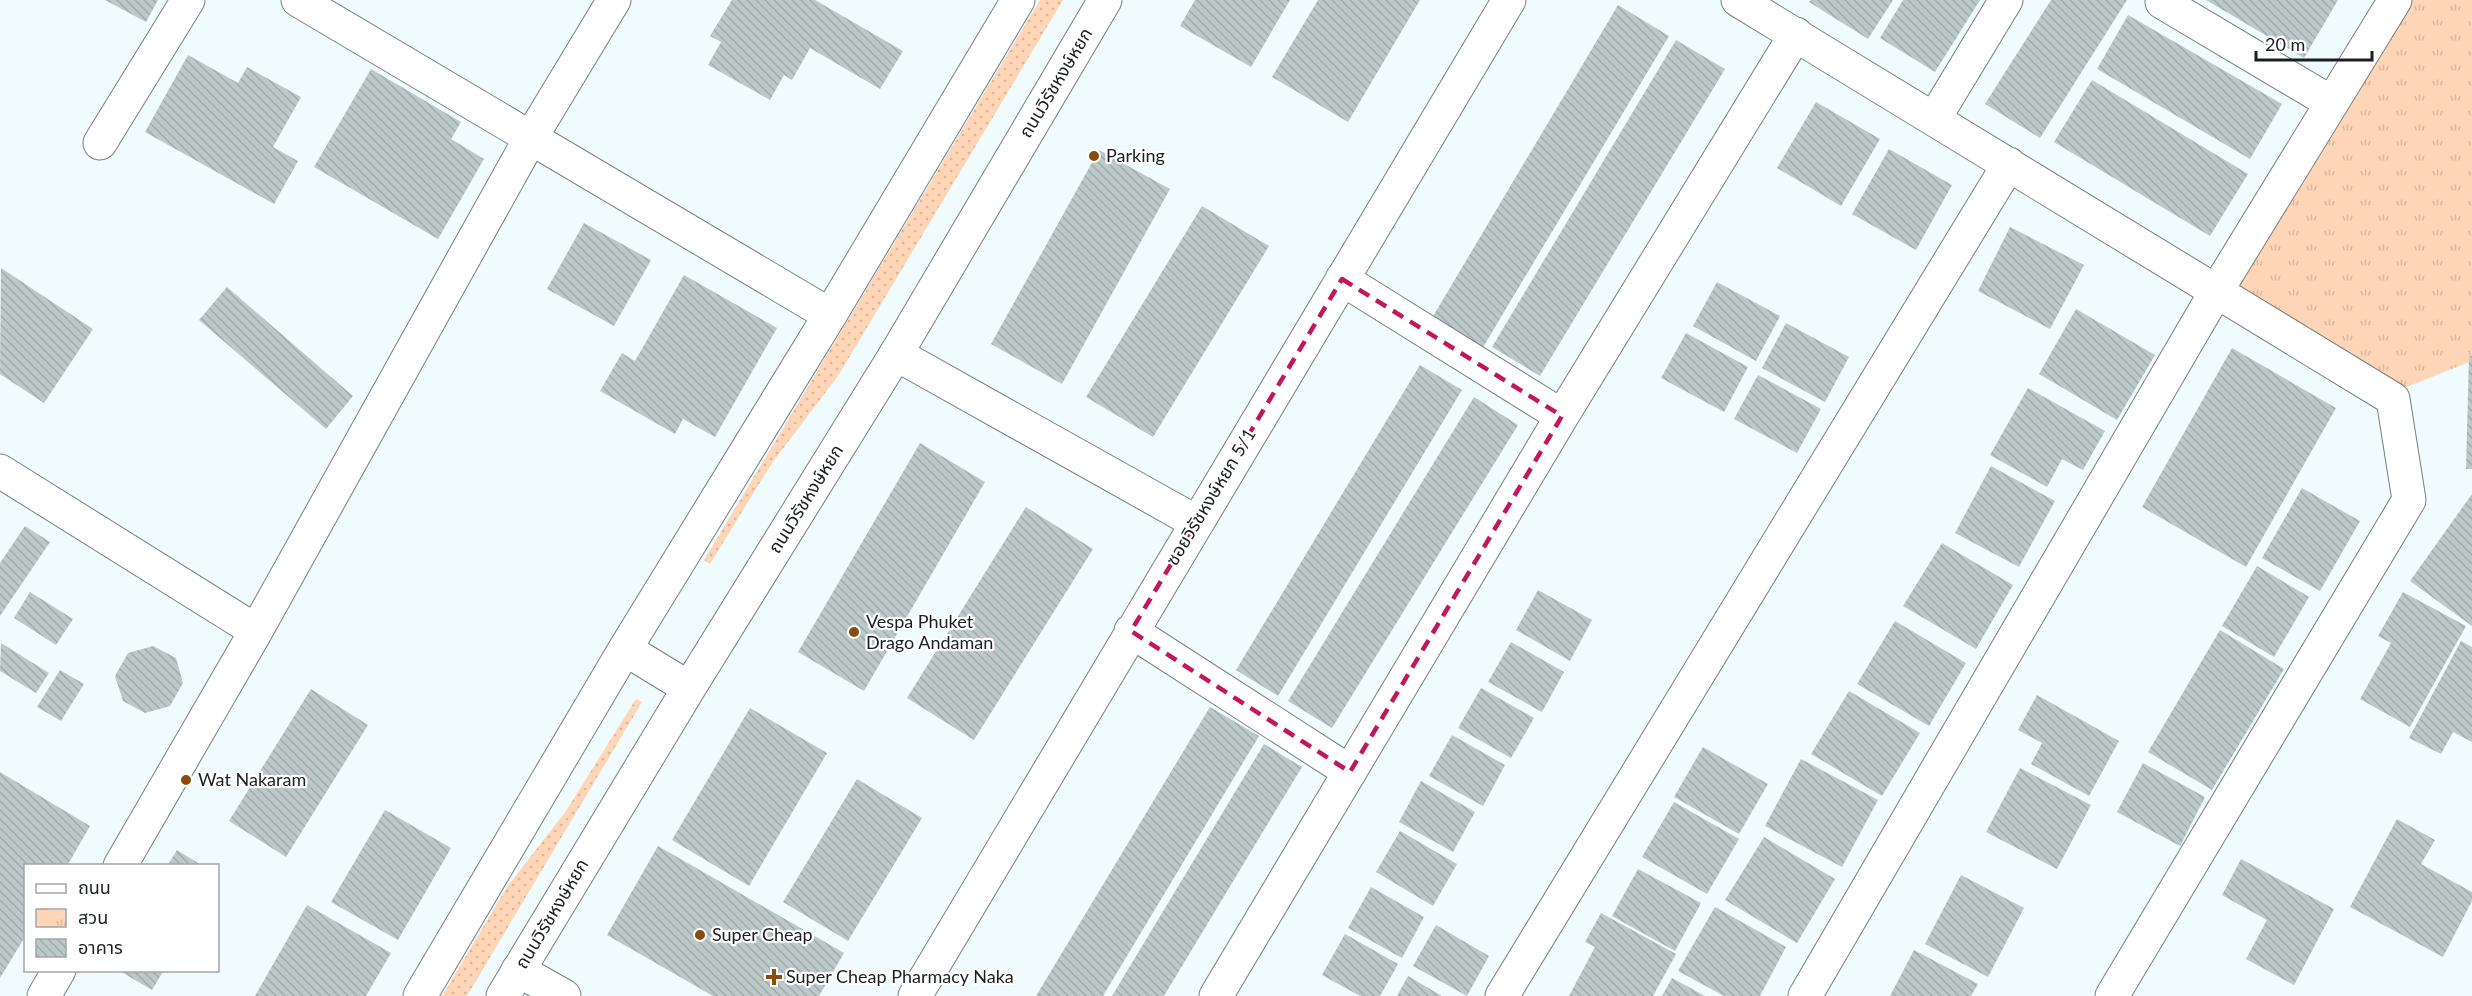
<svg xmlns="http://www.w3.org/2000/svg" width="2472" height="996" viewBox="0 0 2472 996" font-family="Lato,'Noto Sans Thai',sans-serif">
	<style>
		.grass { fill: url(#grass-dots) }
		.park { fill: url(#park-tufts) }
		.building { fill: url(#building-back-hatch) }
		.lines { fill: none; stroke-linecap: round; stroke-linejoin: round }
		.minor-casing { stroke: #768081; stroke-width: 35 }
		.major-casing { stroke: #768081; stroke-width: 35 }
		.minor { stroke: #fff; stroke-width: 33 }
		.major { stroke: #fff; stroke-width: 33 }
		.marked { fill: none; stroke: #c2185b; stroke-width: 4.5; stroke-dasharray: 12 8; stroke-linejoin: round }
		.poi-dot { fill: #8a4d0d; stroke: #fff; stroke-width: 2 }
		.labels { text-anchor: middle; stroke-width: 4.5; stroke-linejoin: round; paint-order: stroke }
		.street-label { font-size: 18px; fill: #1b1f20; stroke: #fff }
		.poi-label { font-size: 18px; fill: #1b1f20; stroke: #fff; text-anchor: start }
	</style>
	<defs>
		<pattern id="grass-dots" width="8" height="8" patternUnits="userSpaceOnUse" patternTransform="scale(1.5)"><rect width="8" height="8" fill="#fed6b7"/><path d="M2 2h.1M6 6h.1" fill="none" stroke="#d9b79d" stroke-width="1.8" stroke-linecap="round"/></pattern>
		<pattern id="park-tufts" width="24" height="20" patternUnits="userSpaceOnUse" patternTransform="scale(1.5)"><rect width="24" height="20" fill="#fed6b7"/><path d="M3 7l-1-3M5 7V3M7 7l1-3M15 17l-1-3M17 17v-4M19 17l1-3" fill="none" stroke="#d9b79d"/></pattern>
		<pattern id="building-back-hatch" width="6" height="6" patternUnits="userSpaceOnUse" patternTransform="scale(1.5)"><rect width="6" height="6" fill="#bdc8c9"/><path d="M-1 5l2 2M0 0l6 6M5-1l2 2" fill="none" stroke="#a2abac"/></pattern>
	</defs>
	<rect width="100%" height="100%" fill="#f0fbfd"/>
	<path class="grass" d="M1040,0H1063L838,376L772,463L710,564L704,560Z
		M636,699L642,702L467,996H442L507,887L566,811Z"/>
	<path class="park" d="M2407,0H2472V361L2399,390L2231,286Z"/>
	<path class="building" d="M105,0H158L146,22Z
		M732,0H815L903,51L880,89L810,48L792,80L784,75L770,100L708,65L721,42L710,36Z
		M1195,0H1290L1251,67L1180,26Z
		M1318,0H1420L1348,122L1272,77Z
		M1811,0H1893L1868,39L1809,2Z
		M1903,0H1980L1935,72L1880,38Z
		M2051,0H2127L2040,138L1985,104Z
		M2206,0H2338L2304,58Z
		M1618,5L1669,36L1482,349L1432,318Z
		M2128,15L2282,104L2250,159L2097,69Z
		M1676,40L1725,69L1540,376L1492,347Z
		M188,55L238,83L247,67L301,97L273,147L298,161L274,204L145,132Z
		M371,69L461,122L451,139L484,159L438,239L314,167Z
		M2092,80L2248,174L2210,236L2054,142Z
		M1816,102L1880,139L1841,206L1777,168Z
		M1889,149L1952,185L1916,250L1852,214Z
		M1099,150L1170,189L1062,384L991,344Z
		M1202,206L1269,246L1153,437L1086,397Z
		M584,223L651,260L614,326L547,289Z
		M2010,227L2084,265L2050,329L1978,291Z
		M1,268L93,329L44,403L0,374Z
		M684,275L777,328L715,437L683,419L675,434L600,391L622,353L635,361Z
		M1717,282L1780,316L1756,361L1693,326Z
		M227,287L353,396L326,429L199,320Z
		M2076,309L2155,355L2117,420L2039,374Z
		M1786,323L1849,357L1825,402L1762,368Z
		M1686,333L1748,367L1724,412L1661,378Z
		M2232,348L2336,408L2246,567L2142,507Z
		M2469,356H2472V469H2466Z
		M1420,365L1462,390L1278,696L1236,670Z
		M1758,375L1821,409L1797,453L1734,419Z
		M2028,388L2105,431L2083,470L2062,459L2047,487L1990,455Z
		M1474,397L1518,425L1332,728L1288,701Z
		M920,443L985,482L864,691L798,652Z
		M1991,466L2055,501L2019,567L1955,533Z
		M2302,488L2360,521L2320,591L2262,558Z
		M2472,494V626L2410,581Z
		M1026,507L1093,549L974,740L907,698Z
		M25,526L50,542L0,616V563Z
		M1942,543L2013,585L1976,649L1903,606Z
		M2257,566L2309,597L2274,657L2222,626Z
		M1538,590L1592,620L1570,661L1516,630Z
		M30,592L73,619L56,645L14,618Z
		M2403,592L2466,626L2410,727L2360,699L2391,643L2378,636Z
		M1895,621L1966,663L1929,726L1857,684Z
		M2220,630L2284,669L2212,790L2148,752Z
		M2461,641L2472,647V742L2453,732L2441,754L2409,738Z
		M1511,642L1564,672L1542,712L1488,682Z
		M1,643L49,673L36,693L0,671Z
		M153,646L176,658L183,683L170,706L145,713L123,701L115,676L128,653Z
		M60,670L84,684L61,721L37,707Z
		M1481,688L1534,718L1511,758L1458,728Z
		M311,689L368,725L286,857L229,821Z
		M1849,691L1920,733L1882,796L1811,754Z
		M2037,695L2119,741L2089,796L2031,764L2042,743L2018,730Z
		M1210,707L1259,736L1103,996H1036Z
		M750,708L827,753L749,886L672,840Z
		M1452,735L1505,765L1483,806L1429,776Z
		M1264,744L1302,767L1164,996H1112Z
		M1703,747L1768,784L1739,834L1674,797Z
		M1801,759L1878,800L1842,867L1765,826Z
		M2143,763L2205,797L2180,846L2117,812Z
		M2020,768L2091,805L2057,869L1986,832Z
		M0,772L90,826L67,866H26V935L0,978Z
		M857,779L922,818L848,941L783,902Z
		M1421,781L1475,812L1453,852L1399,822Z
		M1674,802L1739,839L1707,894L1642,857Z
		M385,810L451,848L398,940L331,902Z
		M2397,819L2435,840L2421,864L2472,892V901L2443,957L2350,907Z
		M1400,831L1457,864L1433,906L1376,872Z
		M1764,837L1835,879L1797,943L1725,900Z
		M658,846L844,953L819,996H713L607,935Z
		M177,850L203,866H167Z
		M2241,859L2334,909L2294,985L2246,959L2267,920L2222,895Z
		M1638,869L1701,903L1675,951L1612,916Z
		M1961,875L2024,908L1988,977L1925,944Z
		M1371,887L1424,917L1402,958L1348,928Z
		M307,905L391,953L366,996H255Z
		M1715,907L1786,947L1760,996H1724L1678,971Z
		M1601,913L1676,954L1653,996H1569L1595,947L1585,942Z
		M1436,925L1489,956L1467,996L1413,966Z
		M1345,934L1398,964L1380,996H1360L1322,975Z
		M1914,950L1978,984L1971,996H1890Z
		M118,970H164L152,990Z
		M1408,976L1442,996H1397Z
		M1672,978L1705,996H1662Z"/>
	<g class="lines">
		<g class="minor-casing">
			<path id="minor" d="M298,0L830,315
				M1738,0L2393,399L2409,500L2112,996
				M2162,2L2332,103
				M1934,119L2006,0
				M100,143L188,0
				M1342,279L1562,416
				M896,354L1196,522
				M0,471L256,631
				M1131,631L1350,772
				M120,866L256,631L530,139L614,0
				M518,970L564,996
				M44,996L59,970
				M915,996L1509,0
				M1216,996L1562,416L1796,34
				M1502,996L2009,164
				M1805,996L2217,290L2395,0"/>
		</g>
		<g class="major-casing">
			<path id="major" d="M625,649L689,688
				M420,996L625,649L830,315L1018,0
				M503,996L689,688L896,354L1105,0"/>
		</g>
		<use href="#minor" class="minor"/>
		<use href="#major" class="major"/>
	</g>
	<path class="marked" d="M1342,279L1562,416L1350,772L1131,631Z"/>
	<g class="poi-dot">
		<circle cx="1094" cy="156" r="6"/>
		<circle cx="854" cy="632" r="6"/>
		<circle cx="186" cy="780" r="6"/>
		<circle cx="700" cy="935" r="6"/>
		<path d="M771 968h6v6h6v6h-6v6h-6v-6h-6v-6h6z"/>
	</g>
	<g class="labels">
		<g class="street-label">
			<text transform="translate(1056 83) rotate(-59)" y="6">ถนนวิรัชหงษ์หยก</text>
			<text transform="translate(1211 497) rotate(-59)" y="6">ซอยวิรัชหงษ์หยก 5/1</text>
			<text transform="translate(806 499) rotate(-58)" y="6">ถนนวิรัชหงษ์หยก</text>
			<text transform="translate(552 914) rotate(-59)" y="6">ถนนวิรัชหงษ์หยก</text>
		</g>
		<g class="poi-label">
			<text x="1106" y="162">Parking</text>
			<text x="866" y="628">Vespa Phuket<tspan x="866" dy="21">Drago Andaman</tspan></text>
			<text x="198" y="786">Wat Nakaram</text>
			<text x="712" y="941">Super Cheap</text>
			<text x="786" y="983">Super Cheap Pharmacy Naka</text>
		</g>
	</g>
	<rect x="24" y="864" width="195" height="108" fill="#ffffff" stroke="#a4a5a6" stroke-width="1.5"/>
	<rect x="36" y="884" width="30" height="9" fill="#ffffff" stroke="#a4a5a6" stroke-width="1.5"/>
	<text x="78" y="894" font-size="18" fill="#1b1f20">ถนน</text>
	<rect x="36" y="909" width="30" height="18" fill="url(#park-tufts)" stroke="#a4a5a6" stroke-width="1.5"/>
	<text x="78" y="924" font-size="18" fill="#1b1f20">สวน</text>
	<rect x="36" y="939" width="30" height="18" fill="url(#building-back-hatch)" stroke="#a4a5a6" stroke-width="1.5"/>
	<text x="78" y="954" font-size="18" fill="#1b1f20">อาคาร</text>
	<path d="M2256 51v9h116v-9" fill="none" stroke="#1b1f20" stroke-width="3"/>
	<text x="2265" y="51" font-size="18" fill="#1b1f20" stroke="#ffffff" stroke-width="4.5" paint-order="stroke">20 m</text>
</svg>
